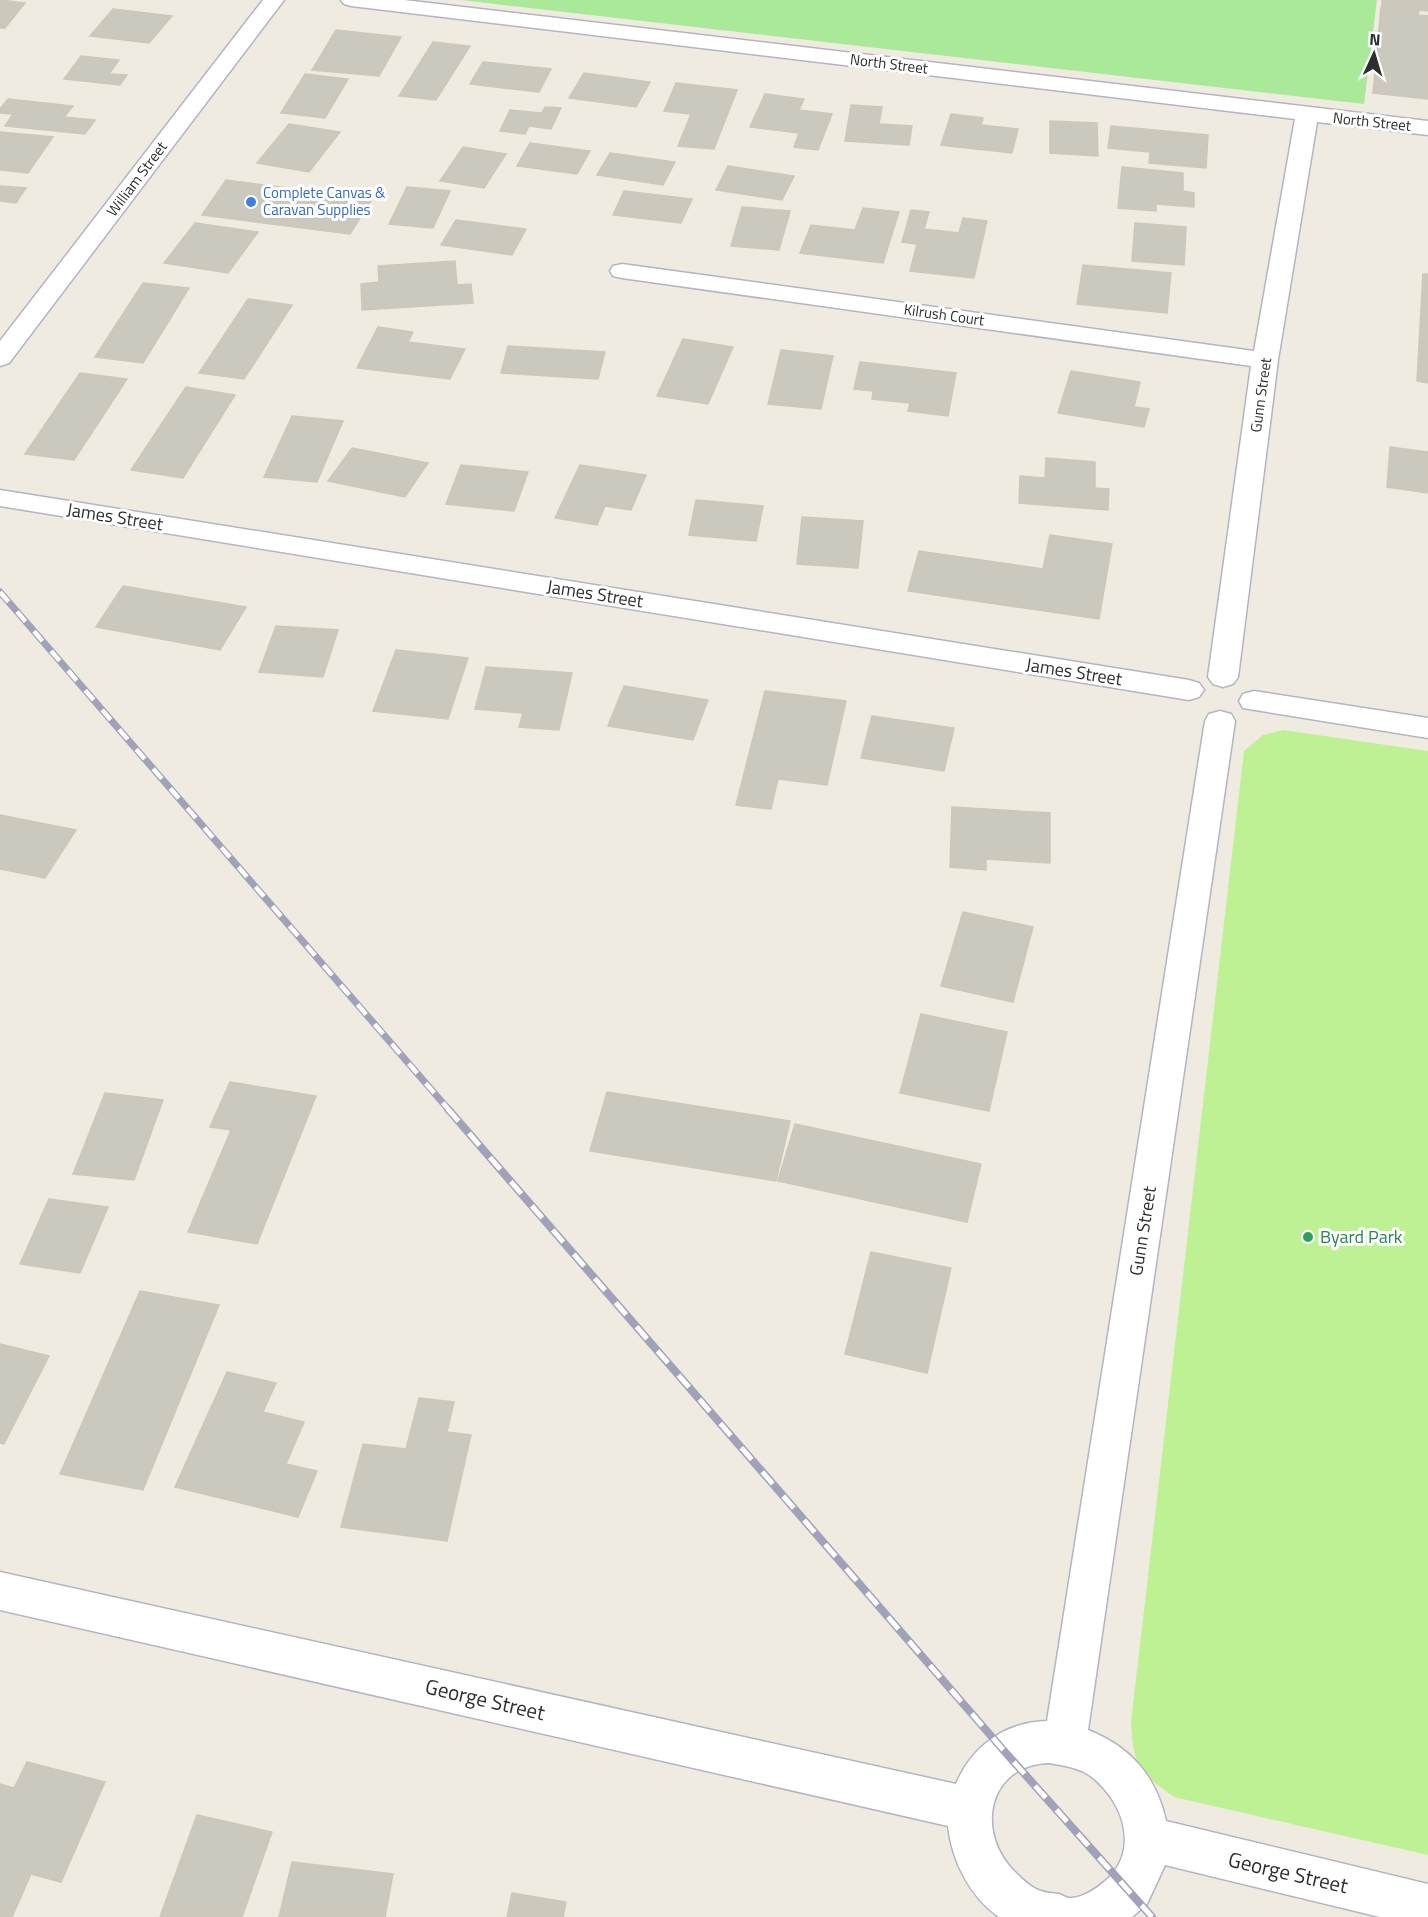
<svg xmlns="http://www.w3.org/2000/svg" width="1428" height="1917" viewBox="0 0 1428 1917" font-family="'Titillium Web',sans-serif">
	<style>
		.green { fill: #aae999 }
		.pitch { fill: #bef194 }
		.building { fill: #cbc9be; stroke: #ccc8b9; stroke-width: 1.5 }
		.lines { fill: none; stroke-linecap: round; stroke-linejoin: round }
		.minor-casing { stroke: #b4b4c2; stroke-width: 3 }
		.minor { fill: #fff; fill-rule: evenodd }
		.rail-far1-casing { stroke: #a1a2b9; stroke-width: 7 }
		.rail-casing { stroke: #a1a2b9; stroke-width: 8 }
		.rail-far1 { stroke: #fff; stroke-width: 4.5; stroke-dasharray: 13; stroke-linecap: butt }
		.rail { stroke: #fff; stroke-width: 5; stroke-dasharray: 16; stroke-linecap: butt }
		.shop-dot { fill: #3f7fe0; stroke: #fff; stroke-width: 2 }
		.leisure-dot { fill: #2e9e5b; stroke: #fff; stroke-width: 2 }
		.labels { text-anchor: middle; stroke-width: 6; stroke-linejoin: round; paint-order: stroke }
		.far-street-label { font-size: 15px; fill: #2e2e2e; stroke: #fff }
		.far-shop-label { font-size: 15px; fill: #366cbe; stroke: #fff; text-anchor: start }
		.street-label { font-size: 18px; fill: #2e2e2e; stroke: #fff }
		.leisure-label { font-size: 18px; fill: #27864d; stroke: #fff; text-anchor: start }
		.near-street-label { font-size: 21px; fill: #2e2e2e; stroke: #fff }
	</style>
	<rect width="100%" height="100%" fill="#f0ebe0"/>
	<path class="green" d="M461,0H1377L1364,104Z"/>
	<path class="pitch" d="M1283,730L1428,751V1855L1174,1797C1139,1772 1133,1765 1131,1722L1244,751L1263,735Z"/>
	<path class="building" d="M0,0L25,3L5,28H0Z
		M1382,0H1428V11L1382,6Z
		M1381,7L1419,11L1418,15L1428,16V99L1373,93Z
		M113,9L172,16L149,43L90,36Z
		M336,30L401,37L379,76L312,70Z
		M433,42L470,46L436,100L399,96Z
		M81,56L119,60L109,74L127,75L120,85L64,79Z
		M483,62L551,69L539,92L470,84Z
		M584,73L650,82L636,107L569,98Z
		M305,74L348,79L325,118L281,113Z
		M676,83L737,90L714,149L678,146L691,114L664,111Z
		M765,94L804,99L799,110L832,114L818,150L794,147L799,133L750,127Z
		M8,99L73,106L64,117L95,120L85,134L5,126L13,114L0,113V109Z
		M851,105L882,107L879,124L912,126L909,145L845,141Z
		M545,107L561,108L551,129L529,126L525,134L500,131L510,110L542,113Z
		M951,114L983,118L981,125L1018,129L1012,153L941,145Z
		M1050,121L1097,123L1098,156L1050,153Z
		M289,124L340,132L309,172L257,163Z
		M1111,126L1208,135L1206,168L1149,163L1150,152L1108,148Z
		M0,132L53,137L28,173L0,170Z
		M530,143L590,151L577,174L517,166Z
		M463,147L506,154L484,188L440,181Z
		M610,153L675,162L663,185L597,175Z
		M728,166L794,176L782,200L716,190Z
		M1122,167L1183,173V191L1194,193V207L1156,204V211L1118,208Z
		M226,180L372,199L350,234L202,215Z
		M0,186L26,188L16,203L0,201Z
		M407,187L450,191L433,228L389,224Z
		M624,191L692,199L681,223L613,215Z
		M742,207L790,211L779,250L731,246Z
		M863,208L899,212L883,263L800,253L811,225L855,230Z
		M911,210L929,212L924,229L959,233L963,218L987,221L974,278L910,271L917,244L902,242Z
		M456,220L526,229L512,255L441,245Z
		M195,223L258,232L228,273L164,263Z
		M1135,223L1186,227L1184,265L1132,261Z
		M455,261L457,285L471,284L473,303L362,310L361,284L379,282L378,266Z
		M1083,265L1171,273L1167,313L1077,304Z
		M1423,274H1428V383L1417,381Z
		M143,283L189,288L143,363L95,357Z
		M248,299L292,305L244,379L199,373Z
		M378,327L413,332L408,342L465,349L450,379L357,368Z
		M683,339L733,347L708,404L657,396Z
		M508,346L605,352L598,379L501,373Z
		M781,350L833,356L821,409L768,404Z
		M860,362L956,373L948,416L908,411L910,403L872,399L873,391L854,389Z
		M1071,371L1140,382L1134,407L1149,409L1144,427L1058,413Z
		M80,373L127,379L74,460L25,454Z
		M186,387L235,395L183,478L131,470Z
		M292,416L343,421L317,482L264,477Z
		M1390,447L1428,452V493L1387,487Z
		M352,448L428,463L405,497L328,481Z
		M1046,458L1095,462V488L1109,489L1108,510L1019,503L1020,476L1045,478Z
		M461,465L528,472L514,511L446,504Z
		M580,465L646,475L631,510L605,506L597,525L555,518Z
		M696,500L763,506L756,541L689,535Z
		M802,517L863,521L858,568L797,564Z
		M1050,535L1112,544L1099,619L908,591L919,551L1043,569Z
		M123,586L246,607L220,650L96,627Z
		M276,626L338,630L323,677L259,672Z
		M396,650L468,658L448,719L373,711Z
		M486,667L572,673L559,730L519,727L523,713L475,709Z
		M624,686L708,700L693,740L608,726Z
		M765,691L846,701L827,785L778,779L771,809L736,805Z
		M872,716L954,728L944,771L861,758Z
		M952,807L1050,813V863L986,859V870L950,867Z
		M0,815L76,830L45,878L0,869Z
		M963,912L1033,927L1013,1002L941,986Z
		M921,1014L1007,1032L989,1111L900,1093Z
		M230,1082L316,1096L257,1244L188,1232L231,1130L210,1127Z
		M607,1092L790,1121L776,1181L590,1151Z
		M105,1093L163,1100L134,1180L73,1174Z
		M795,1124L981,1164L967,1222L778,1181Z
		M49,1199L108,1207L80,1273L20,1264Z
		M871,1252L951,1268L927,1373L845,1354Z
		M140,1291L219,1305L143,1490L60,1474Z
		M0,1344L49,1356L4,1444L0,1443Z
		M227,1372L276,1383L263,1412L304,1422L286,1464L317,1471L298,1517L175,1487Z
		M419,1398L454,1402L447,1432L471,1435L447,1541L341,1527L363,1444L406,1449Z
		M27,1762L105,1782L61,1882L31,1874L12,1917H0V1784L14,1788Z
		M197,1815L272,1832L242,1917H160Z
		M292,1862L393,1874L385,1917H279Z
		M512,1893L566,1902L563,1917H507Z"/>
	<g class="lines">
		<g class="minor-casing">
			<path id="minor" d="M263,0H284L9,363L0,366V341Z
				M341,0H404L1428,121V135L1317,122L1278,360L1238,677L1233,684L1223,687L1213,684L1208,677L1251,366L622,278L613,276L610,271L613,266L622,264L1254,351L1295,119L351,6L344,4Z
				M0,490L1189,680L1199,683L1204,690L1199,697L1189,700L0,506Z
				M1254,691L1428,718V738L1243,708L1239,701L1243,694Z
				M1220,711L1231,714L1235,721L1088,1730C1131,1747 1156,1776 1166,1821L1428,1884V1917H1380L1165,1865L1147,1904L1132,1917H999C970,1897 952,1861 948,1826L0,1610V1572L956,1784C972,1746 1005,1722 1047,1721L1205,721L1209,714ZM1049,1763C1064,1766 1079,1767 1092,1777C1125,1804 1140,1852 1104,1882C1096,1889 1082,1898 1071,1898C1068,1899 1062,1895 1059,1894C1053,1893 1046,1893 1041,1891C1031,1888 1022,1879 1015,1872C975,1833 987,1765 1049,1763Z"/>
		</g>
		<use href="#minor" class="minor"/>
		<g class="rail-far1-casing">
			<path id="rail-far1" d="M0,592L449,1110"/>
		</g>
		<g class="rail-casing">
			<path id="rail" d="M448,1109L1005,1752L1152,1917"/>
		</g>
		<use href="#rail-far1" class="rail-far1"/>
		<use href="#rail" class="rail"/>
	</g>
	<circle class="shop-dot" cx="251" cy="202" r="6"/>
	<circle class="leisure-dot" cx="1308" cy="1237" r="6"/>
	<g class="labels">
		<g class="far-street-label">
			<text transform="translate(889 64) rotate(7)" y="5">North Street</text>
			<text transform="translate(1372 122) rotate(6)" y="5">North Street</text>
			<text transform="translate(137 179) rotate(-53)" y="5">William Street</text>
			<text transform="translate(944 315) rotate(8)" y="5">Kilrush Court</text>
			<text transform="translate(1261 395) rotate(-82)" y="5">Gunn Street</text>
		</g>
		<g class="far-shop-label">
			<text x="263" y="198">Complete Canvas &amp;<tspan x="263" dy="17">Caravan Supplies</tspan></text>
		</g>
		<g class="street-label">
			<text transform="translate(115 517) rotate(9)" y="6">James Street</text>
			<text transform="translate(595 594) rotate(9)" y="6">James Street</text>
			<text transform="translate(1074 672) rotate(9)" y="6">James Street</text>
			<text transform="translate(1143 1231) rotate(-81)" y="6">Gunn Street</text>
		</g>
		<g class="leisure-label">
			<text x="1320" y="1243">Byard Park</text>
		</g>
		<g class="near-street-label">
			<text transform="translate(485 1700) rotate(13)" y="7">George Street</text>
			<text transform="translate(1288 1873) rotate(13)" y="7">George Street</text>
		</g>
	</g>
	<g transform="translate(1374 54) rotate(4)" stroke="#ffffff" stroke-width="4.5" paint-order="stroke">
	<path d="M0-4.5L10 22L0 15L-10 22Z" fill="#2e2e2e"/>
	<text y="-9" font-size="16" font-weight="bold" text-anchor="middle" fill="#2e2e2e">N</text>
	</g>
</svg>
